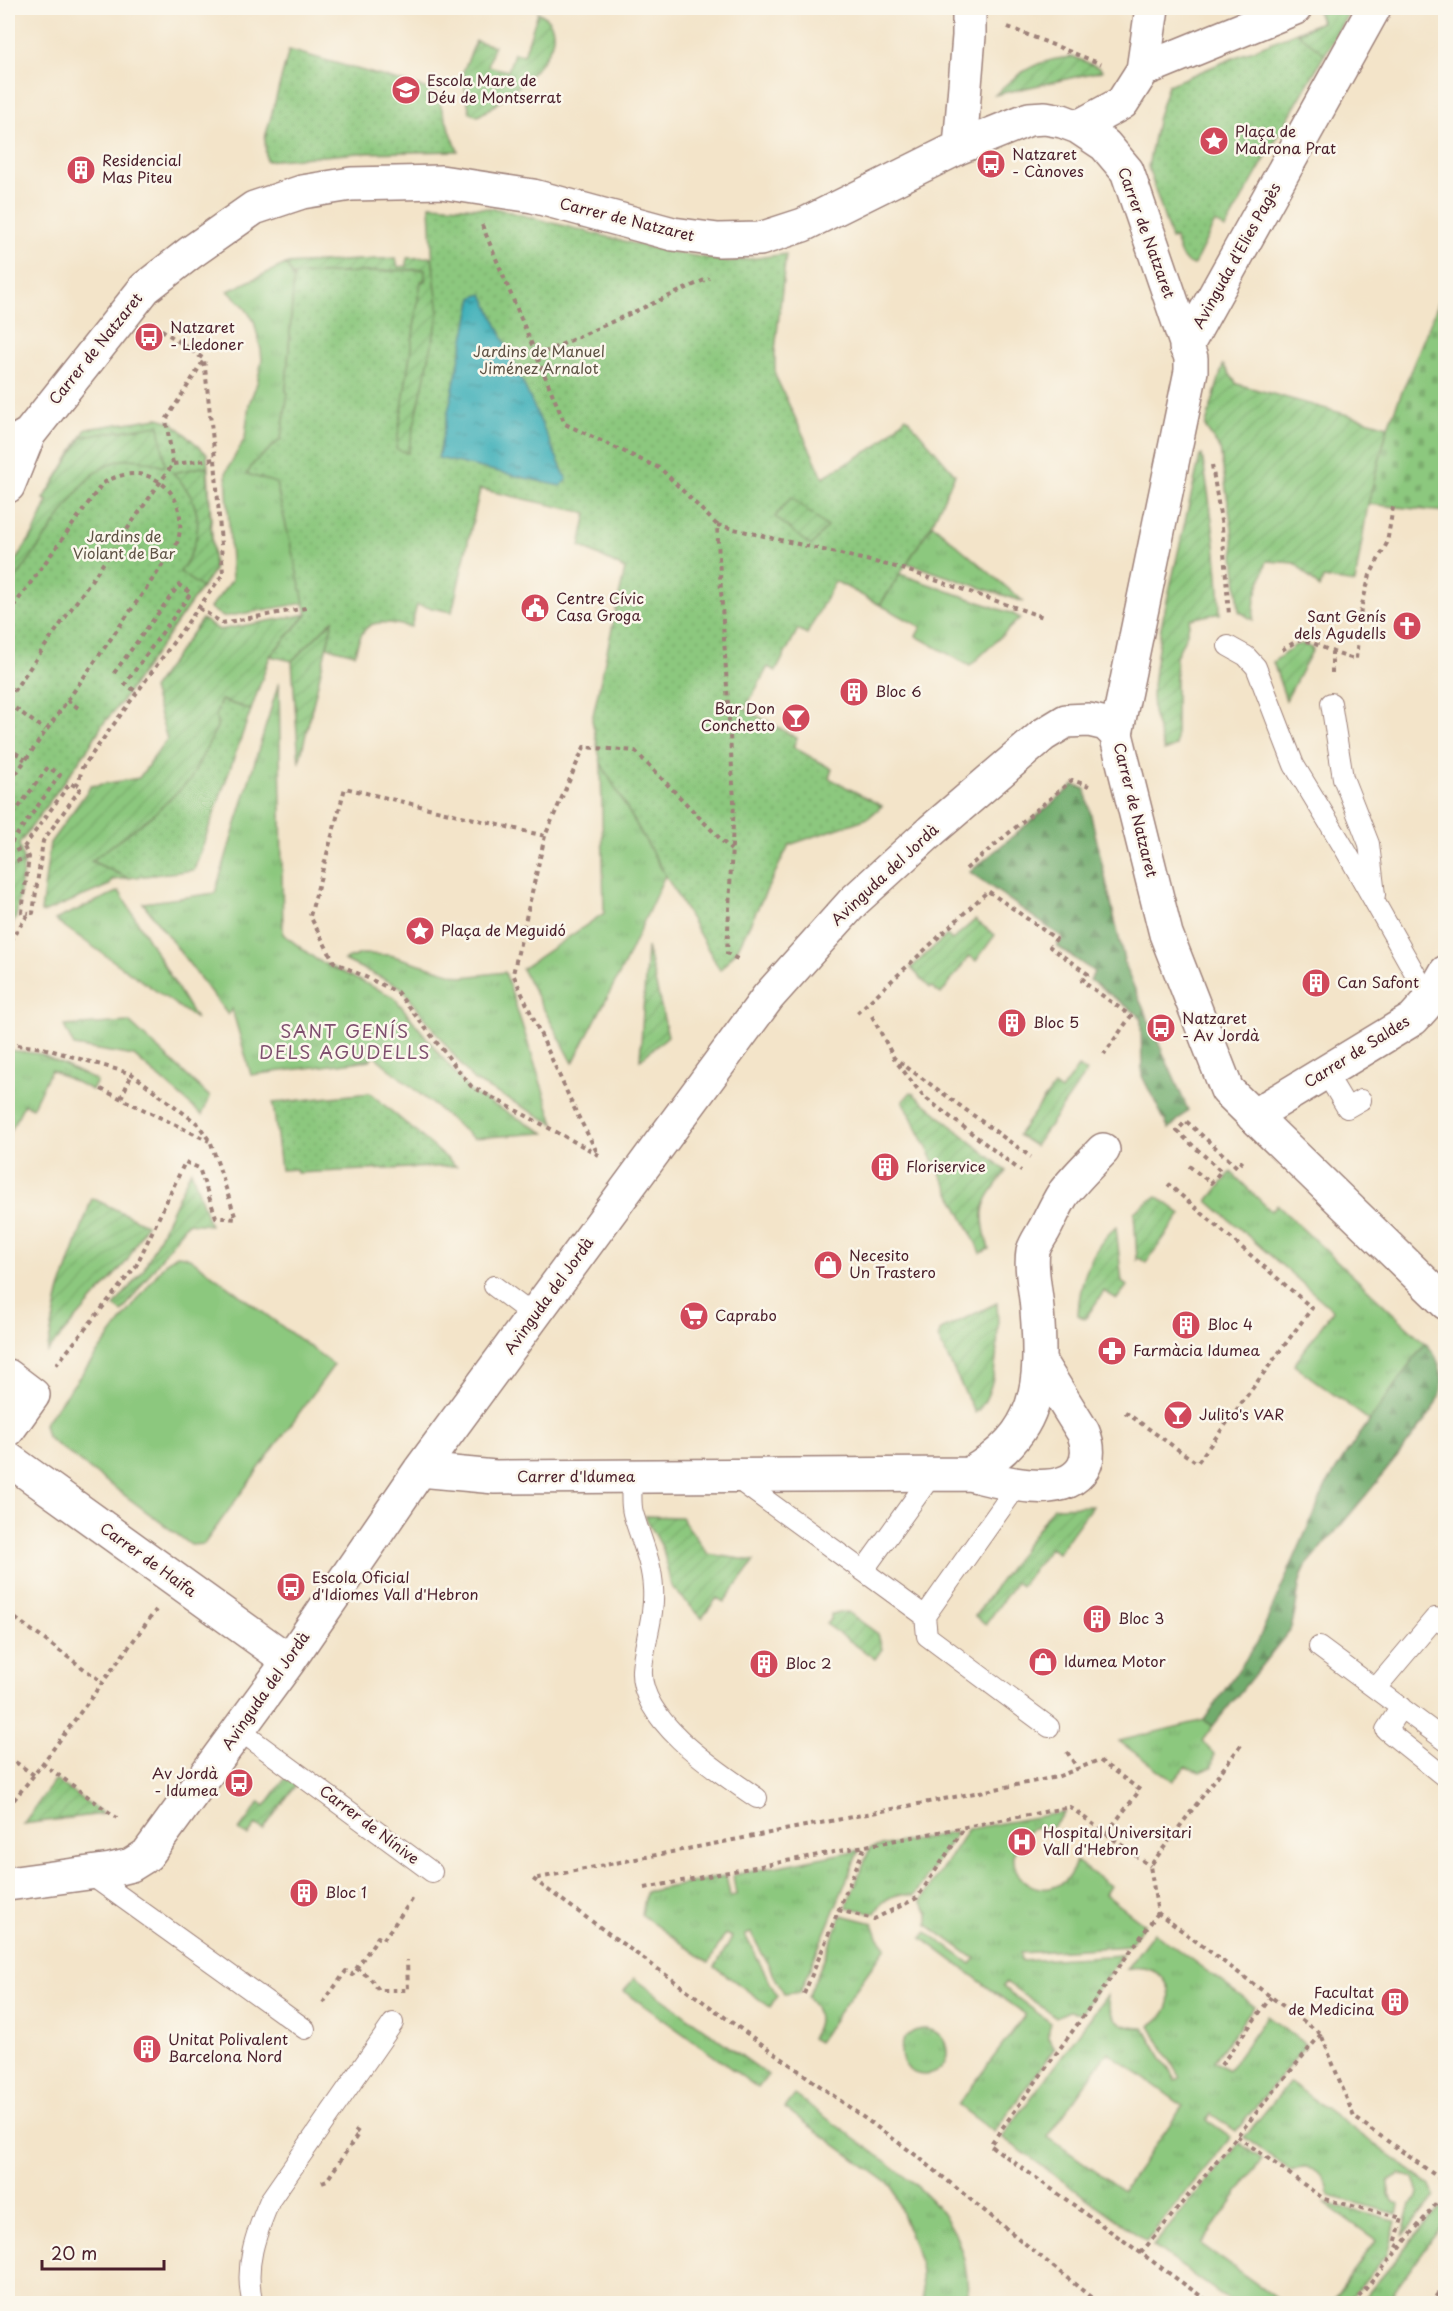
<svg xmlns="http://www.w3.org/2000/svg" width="1453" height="2311" viewBox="0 0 1453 2311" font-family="'Playpen Sans',sans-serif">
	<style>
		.grass { fill: url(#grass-tufts); stroke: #6b7454; stroke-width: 1.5; fill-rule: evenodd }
		.forest { fill: url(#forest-firs); stroke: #5e664c; stroke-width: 1.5 }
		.cemetery { fill: url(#cemetery-stones); stroke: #6b7454; stroke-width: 1.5 }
		.park { fill: url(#park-dots); stroke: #6b7454; stroke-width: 1.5 }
		.garden { fill: url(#garden-furrows); stroke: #6b7454; stroke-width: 1.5 }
		.pitch { fill: #8cc87e; stroke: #6b7454; stroke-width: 1.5 }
		.water { fill: url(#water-ripples); stroke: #456872; stroke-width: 1.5 }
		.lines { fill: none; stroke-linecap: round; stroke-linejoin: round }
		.service-casing { stroke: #9e827a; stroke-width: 22 }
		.minor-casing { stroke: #9e827a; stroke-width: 36 }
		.path { stroke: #9e827a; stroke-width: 4; stroke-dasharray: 4.5 4.5; stroke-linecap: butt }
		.service { stroke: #fff; stroke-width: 20 }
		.minor { stroke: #fff; stroke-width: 33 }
		.labels { text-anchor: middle; stroke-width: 5; stroke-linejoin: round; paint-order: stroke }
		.poi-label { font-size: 15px; fill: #4a1f2b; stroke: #fbf7ec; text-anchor: start }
		.street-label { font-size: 15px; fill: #4a1f2b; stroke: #fbf7ec }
		.park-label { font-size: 15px; fill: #5e5244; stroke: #fbf7ec }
		.quarter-label { font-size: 18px; letter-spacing: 1.5px; fill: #7f506f; stroke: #fbf7ec }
	</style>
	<defs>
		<pattern id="grass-tufts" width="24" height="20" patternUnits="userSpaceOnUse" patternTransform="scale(1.5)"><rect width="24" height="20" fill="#8cc87e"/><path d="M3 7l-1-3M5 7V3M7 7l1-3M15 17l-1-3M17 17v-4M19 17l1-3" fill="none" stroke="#7aab6d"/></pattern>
		<pattern id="forest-firs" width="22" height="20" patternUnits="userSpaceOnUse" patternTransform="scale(1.5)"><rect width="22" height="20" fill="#71ac6d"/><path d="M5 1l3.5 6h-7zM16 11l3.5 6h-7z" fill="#5f8b5a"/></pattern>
		<pattern id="cemetery-stones" width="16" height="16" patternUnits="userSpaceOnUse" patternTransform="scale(1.5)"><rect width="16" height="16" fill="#8cc87e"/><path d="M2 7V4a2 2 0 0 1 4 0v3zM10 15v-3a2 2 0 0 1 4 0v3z" fill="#7aab6d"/></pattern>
		<pattern id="park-dots" width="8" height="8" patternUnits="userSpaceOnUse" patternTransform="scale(1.5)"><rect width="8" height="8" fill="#8cc87e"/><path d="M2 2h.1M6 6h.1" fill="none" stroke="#7aab6d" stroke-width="1.8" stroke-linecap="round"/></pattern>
		<pattern id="garden-furrows" width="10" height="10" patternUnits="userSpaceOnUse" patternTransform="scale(1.5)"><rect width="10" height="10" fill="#8cc87e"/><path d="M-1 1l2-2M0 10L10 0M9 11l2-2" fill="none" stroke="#7aab6d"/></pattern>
		<pattern id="water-ripples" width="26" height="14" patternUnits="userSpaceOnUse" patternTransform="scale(1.5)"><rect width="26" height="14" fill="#40b0b9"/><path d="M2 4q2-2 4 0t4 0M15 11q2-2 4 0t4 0" fill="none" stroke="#388f97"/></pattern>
	</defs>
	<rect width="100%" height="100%" fill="#fbf7ec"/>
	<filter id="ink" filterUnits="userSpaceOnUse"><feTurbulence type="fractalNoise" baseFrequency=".0167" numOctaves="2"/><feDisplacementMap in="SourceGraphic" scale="12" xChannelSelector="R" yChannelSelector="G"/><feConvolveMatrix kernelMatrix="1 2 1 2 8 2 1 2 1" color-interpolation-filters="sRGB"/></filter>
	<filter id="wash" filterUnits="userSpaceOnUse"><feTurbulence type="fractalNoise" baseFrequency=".008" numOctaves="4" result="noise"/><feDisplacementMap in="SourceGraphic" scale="24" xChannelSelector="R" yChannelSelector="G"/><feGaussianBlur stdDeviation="1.35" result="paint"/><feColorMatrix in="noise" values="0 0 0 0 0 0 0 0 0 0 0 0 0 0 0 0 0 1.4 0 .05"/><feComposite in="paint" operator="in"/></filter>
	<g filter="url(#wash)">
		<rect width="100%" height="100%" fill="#f3e4c9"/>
		<path class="grass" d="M286,264L294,279L286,391L288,393L281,439L253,464L276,483L305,603L223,617L210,608L232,580L226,472L245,438L249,404L257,383L262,360L261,350L254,321L243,305L228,291Z
			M932,524L1024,602L907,563Z
			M900,574L1013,614L1020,618L970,666L916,636L921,627L880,605Z
			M279,682L283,934L317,960L394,997L470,1092L545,1133L473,1138L373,1055L371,1060L251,1075L232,1009L228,1015L143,903L215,893Z
			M601,763L665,875L624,965L573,1063L522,969L604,913Z
			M119,891L196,1019L55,920Z
			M361,954L390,955L463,977L505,972L554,1124L473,1080L401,987L344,960Z
			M129,1022L210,1097L202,1115L134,1056L74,1046L64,1026Z
			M8,1050L41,1054L97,1081L92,1090L51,1070L32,1108L24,1104L8,1137Z
			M1231,1172L1271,1211L1277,1205L1425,1343L1370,1421L1294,1365L1333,1310L1208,1201Z
			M1204,1720L1213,1726L1202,1741L1214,1754L1212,1767L1201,1772L1185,1767L1173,1781L1119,1741Z
			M1065,1812L1053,1827C1039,1826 1025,1828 1018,1842C997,1884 1061,1912 1076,1861L1110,1886L1105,1894L1144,1924L1129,1946L1020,1953L1021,1961L1122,1955L1081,2013L1069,2011L1056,2017L1006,1982L1003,1987L1051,2023C1047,2033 1048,2041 1054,2049L994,2132L958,2105L1025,2015L922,1938L927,1932L971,1964L975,1959L928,1925V1912L921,1901L968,1829Z
			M957,1832L914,1896C896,1892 884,1897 875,1913L846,1907L870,1848Z
			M859,1850L800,1992L784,1994L751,1933L745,1935L777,1996L770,2007L715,1967L732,1937L725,1934L709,1963L642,1915L646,1892L726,1876L730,1896L736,1895L733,1875Z
			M842,1915L873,1923L878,1937L886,1947L818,2042L811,2038C821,2024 820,2010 808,1997Z
			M1154,1932L1254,2006L1214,2061L1228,2070L1267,2016L1306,2045L1236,2131L1211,2114L1207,2120L1231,2137L1146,2241L1002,2137L1107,1995C1109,2018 1122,2029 1144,2028L1175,2080L1180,2078L1150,2026C1187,2005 1168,1959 1126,1969ZM1108,2052L1183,2106L1123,2191L1048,2137Z
			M634,1978L768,2075L758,2088L624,1991Z
			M901 2052a23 23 0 1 1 46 0a23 23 0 1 1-46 0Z
			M1290,2082L1431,2186L1435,2197L1402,2236L1411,2204L1417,2199L1419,2193L1414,2178L1400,2174L1388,2181V2195L1393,2202L1400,2204L1398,2214L1329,2196C1329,2175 1312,2162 1291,2171L1244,2137Z
			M795,2095C821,2114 847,2133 873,2152C932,2195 969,2224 968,2303H923L920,2262L892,2186L785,2108Z
			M1239,2143L1262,2159L1201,2244L1283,2303H1233L1153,2246Z
			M1324,2203L1396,2221L1387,2255L1346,2303H1331L1376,2240Z
			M1445,2205V2221L1386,2303H1360L1440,2207Z"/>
		<path class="forest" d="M1074,785L1085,789L1126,969L1188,1110L1169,1129L1142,1076L1141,1017L1090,980L1094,972L1057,946L1063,938L970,872Z
			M1425,1343C1436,1352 1444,1373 1442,1388C1439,1406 1424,1421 1414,1435C1380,1480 1343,1523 1306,1566C1295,1585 1299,1609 1290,1630L1213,1726L1204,1720L1257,1643L1326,1486L1346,1454Z"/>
		<path class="cemetery" d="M1445,287V512L1368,504L1388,426Z"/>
		<path class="park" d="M1316,8H1351L1225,229L1215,222L1194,265C1180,262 1179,250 1175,238L1171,239L1148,167L1158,116L1168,85L1321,22Z
			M289,50L435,91L458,151L358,153L266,161L265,138Z
			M430,205L498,209L651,248L727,262L786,254L775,351V375L823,477L877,446L906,417L955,474L932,524L880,605L835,581L807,634L798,629L776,671L768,667L745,709L797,738L793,747L832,769L829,778L882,806L868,818L789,845L737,950L720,970L601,763L592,720L625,569L580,546L587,513L480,489L452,612L417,605L411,627C379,621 363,615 355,654L327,647L332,621L292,661L270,656L307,615L276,483L247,474L253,464L281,439L288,393L286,391L294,275L433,269Z
			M158,418L172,422L207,454L214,570L119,705L102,725L89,747L19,844L24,863L8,869V572L34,533L48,501L44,499L86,429Z
			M221,700L251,710L194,870L128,878L91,861L154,814L217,727L216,713Z
			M370,1093L456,1166L297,1173L296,1169L281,1170L273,1103Z"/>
		<path class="garden" d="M1316,8H1351L1325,54L1297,33L1322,22Z
			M538,12C587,39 504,101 478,116L470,113L462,74L476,41L494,46L488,66L508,71L514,53L524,55Z
			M1074,57L1100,68L1102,71L995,95C1018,72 1040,58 1074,57Z
			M432,257L439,313L408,453L396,449L421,281H425V269L294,275V279L286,264L396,258L398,267L407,266V258Z
			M1223,365L1237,384L1388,426L1368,504L1355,583L1323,578L1320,588L1295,563L1267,561L1255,598L1253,620L1239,611L1232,529L1220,449L1205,427Z
			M159,425L165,465L163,467C130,452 107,459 83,484L8,590V572L34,533L48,501L44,499L82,437Z
			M1202,455C1211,507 1219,561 1220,614C1208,614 1201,617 1190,619L1187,633L1176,657V746L1164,751L1153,712L1152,695L1155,669L1161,627L1200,456Z
			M207,466L214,570L202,588L180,572C205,536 204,504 173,473Z
			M791,497L827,527L811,546L775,517Z
			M307,614L270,656L251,710L221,700L216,713L217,727L190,780L154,814L91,861L128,878L112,880L110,885L43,913L41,912L50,843L91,786L139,778L167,739L152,689L202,619L219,630Z
			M333,620L299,763L292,661Z
			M1296,645L1303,644L1313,649L1286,700L1273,662Z
			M24,863L16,918L8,931V869Z
			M975,920L995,935L976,961L969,956L941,994L931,987L930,988L911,968L947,935L952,940Z
			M647,947L668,1036L640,1060Z
			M1078,1067L1087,1072L1035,1146L1018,1135L1054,1086L1061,1091Z
			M911,1092L1006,1171C982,1204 977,1207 989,1249L981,1253L903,1101Z
			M191,1170L210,1225L187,1223L122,1312L114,1306L143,1271Z
			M1157,1196L1181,1214L1146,1263L1139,1258L1137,1260L1134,1212Z
			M92,1198L146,1224L127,1261L47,1352L59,1293Z
			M1116,1227L1122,1282L1127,1286L1117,1299L1104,1291L1085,1319L1078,1315C1079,1282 1091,1248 1116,1227Z
			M997,1303C999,1331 999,1394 975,1413L938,1338L941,1330Z
			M1092,1506L1058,1553L1050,1548L1021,1586L1016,1582L986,1624L975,1616L1053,1507Z
			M645,1516L681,1517L708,1554L754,1561L724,1602L717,1598L702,1618L671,1586L663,1549Z
			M848,1612L878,1634L882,1649L875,1659L826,1624L831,1619V1614Z
			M287,1776L297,1783L263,1830L256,1824L248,1836L239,1830L260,1802L265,1806Z
			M55,1780L102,1813V1814L23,1824Z"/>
		<path class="pitch" d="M177,1255L185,1256L191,1259L334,1365L204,1544L191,1545L47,1437L44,1424L166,1262Z"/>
		<path class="water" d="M483,294L567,480L560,486L438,458L473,297Z"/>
	</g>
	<g filter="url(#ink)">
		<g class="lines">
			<g class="service-casing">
				<path id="service" d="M1228,646L1246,656L1256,667L1294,765L1346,851L1430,1000
					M1331,703L1343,778L1369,844L1375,895
					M1326,1073L1347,1108L1361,1100
					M494,1286L534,1316
					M632,1476C632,1488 630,1502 633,1513C640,1538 652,1562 653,1588C655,1616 644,1642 642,1670C639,1721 719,1772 757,1798
					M733,1476L925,1616
					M1017,1486L925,1616L927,1636L1049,1727
					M863,1571L932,1475
					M1319,1647L1446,1741
					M1376,1688L1435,1618L1446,1626
					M1401,1707L1386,1730L1446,1778
					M239,1730L432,1872
					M88,1873L305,2029
					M253,2304C243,2267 256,2233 270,2200L393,2023"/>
			</g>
			<g class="minor-casing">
				<path id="minor" d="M1143,70L1152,8
					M1078,127L1122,103L1143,70L1295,8
					M960,147L969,36V8
					M1186,347L1374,8
					M8,446L29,434L145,288L190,253L254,208L302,192L351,184L441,182L533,196L673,234L718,240L760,239L803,225L960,147L1029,119L1045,118L1062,121L1078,127L1105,145L1127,171L1191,358V371L1116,734L1166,934L1227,1090L1446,1303
					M8,486L29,434
					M1253,1116L1413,1019L1430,1000L1446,972
					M8,1376L33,1395L8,1430
					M8,1459L289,1661
					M420,1470L495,1477L969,1474C1040,1434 1043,1385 1037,1310C1036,1290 1030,1270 1033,1251C1035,1244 1040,1237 1044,1230C1050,1219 1056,1205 1063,1194C1075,1178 1090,1164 1103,1150
					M969,1474C999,1481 1063,1501 1083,1468C1090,1456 1088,1444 1083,1432L1039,1361
					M8,1884L111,1870L131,1865L147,1855L289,1661L420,1470L768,997L854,901L931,831L1043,735L1066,721L1089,720L1106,724L1116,734"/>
			</g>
			<path class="path" d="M1008,27L1101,64
				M482,225L565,424L661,469L717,525L734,801L727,953L739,960
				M536,356L709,278
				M173,464L215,459
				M1212,465L1222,527L1229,615
				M717,525L900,568L1043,617
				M199,608L222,623L306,608
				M8,614L102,484C149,454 195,496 176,546L8,785
				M1282,650L1300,639C1320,644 1336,656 1356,659L1361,608L1370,575L1387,543L1393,507
				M114,673L179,585L191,593L125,684L137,692
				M1332,673V653
				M8,699L173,464L166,420L204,360
				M67,700L81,710
				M8,703L45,730
				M8,747L25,760
				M76,786L79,781L82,768L223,574L215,459L204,359L159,328
				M8,822L48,767L60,775L8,847
				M545,836L513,974L576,1112L598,1154
				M24,847L29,857L22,912L29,913
				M8,850L11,853L24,847L70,783L80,789L43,841L33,913H29L8,944
				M8,864L29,857
				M966,869L1072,780L1089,786
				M857,1013L988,891L1056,939L1050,947L1088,974L1082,981L1131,1016L1104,1054
				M872,1016L894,1058L1031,1157
				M8,1044L43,1048L132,1074L198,1124L211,1143L236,1219L216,1217L199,1168L185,1162L136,1266L56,1365
				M898,1064L923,1096L1021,1171
				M101,1089L209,1141
				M121,1098L132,1074
				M599,1155L471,1086L397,992L334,962L310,916L345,788L545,836L584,747L635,751L731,850
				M1189,1166L1211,1183L1221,1171L1177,1131L1186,1121L1237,1167L1244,1159
				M1125,1412L1197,1463L1312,1308L1168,1184
				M8,1613L102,1682
				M1241,1745L1150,1866L1158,1913L1321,2034L1354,2117L1446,2183
				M1067,1752L1078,1769
				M8,1757L34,1775
				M42,1763L117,1818
				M8,1807L34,1775L156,1610
				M645,1888L1070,1807L1150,1866
				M838,1910L874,1919L917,1898L965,1827
				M1158,1913L990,2145L1212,2304
				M356,1968L369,1977L379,1990H408L407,1960
				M804,1994L865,1846
				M323,2003L346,1971L352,1975L378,1937L383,1940L414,1897
				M1221,2065L1271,1997
				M1237,2136L1324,2199L1402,2218L1395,2244L1400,2247
				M322,2182L327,2180L359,2133L355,2130
				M1141,2253L1321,2034
				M1098,2303L917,2156L533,1879L1057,1777L1099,1760L1140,1790L1106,1834
				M1353,2304L1446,2192
				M1430,2304L1446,2283"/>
			<use href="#service" class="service"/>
			<use href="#minor" class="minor"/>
		</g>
	</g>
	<defs>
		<g id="school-disc" transform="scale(1.5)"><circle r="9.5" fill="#d1495b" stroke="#fbf7ec"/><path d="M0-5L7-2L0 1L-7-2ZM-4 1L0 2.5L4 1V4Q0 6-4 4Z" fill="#fff"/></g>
		<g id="sight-disc" transform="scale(1.5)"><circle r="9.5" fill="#d1495b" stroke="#fbf7ec"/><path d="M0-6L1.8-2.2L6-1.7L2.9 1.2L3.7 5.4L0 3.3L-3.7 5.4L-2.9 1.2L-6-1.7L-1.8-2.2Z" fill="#fff"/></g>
		<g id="bus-disc" transform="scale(1.5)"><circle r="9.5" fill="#d1495b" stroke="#fbf7ec"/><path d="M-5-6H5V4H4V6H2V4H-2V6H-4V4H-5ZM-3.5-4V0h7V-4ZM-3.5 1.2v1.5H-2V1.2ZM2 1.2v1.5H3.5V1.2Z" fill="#fff"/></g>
		<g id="building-disc" transform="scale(1.5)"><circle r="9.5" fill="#d1495b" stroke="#fbf7ec"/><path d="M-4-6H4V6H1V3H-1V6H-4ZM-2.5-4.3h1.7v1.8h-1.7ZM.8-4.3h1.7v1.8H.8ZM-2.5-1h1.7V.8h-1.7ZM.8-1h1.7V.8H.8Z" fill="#fff"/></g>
		<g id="civic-disc" transform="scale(1.5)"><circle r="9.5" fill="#d1495b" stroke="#fbf7ec"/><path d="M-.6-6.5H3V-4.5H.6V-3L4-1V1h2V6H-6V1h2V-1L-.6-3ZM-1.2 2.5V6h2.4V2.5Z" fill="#fff"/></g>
		<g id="church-disc" transform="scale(1.5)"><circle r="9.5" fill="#d1495b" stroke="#fbf7ec"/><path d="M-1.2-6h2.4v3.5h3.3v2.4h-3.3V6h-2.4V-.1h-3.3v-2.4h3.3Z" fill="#fff"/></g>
		<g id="bar-disc" transform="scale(1.5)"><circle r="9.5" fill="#d1495b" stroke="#fbf7ec"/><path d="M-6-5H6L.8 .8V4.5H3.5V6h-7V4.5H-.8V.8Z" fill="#fff"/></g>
		<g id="shop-disc" transform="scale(1.5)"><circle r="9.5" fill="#d1495b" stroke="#fbf7ec"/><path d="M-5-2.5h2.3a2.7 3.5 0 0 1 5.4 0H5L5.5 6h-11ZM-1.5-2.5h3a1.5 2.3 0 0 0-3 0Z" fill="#fff"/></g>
		<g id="supermarket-disc" transform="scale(1.5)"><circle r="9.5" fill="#d1495b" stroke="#fbf7ec"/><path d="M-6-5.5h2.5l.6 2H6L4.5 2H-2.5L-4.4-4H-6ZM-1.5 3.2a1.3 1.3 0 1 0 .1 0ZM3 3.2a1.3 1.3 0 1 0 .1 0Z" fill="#fff"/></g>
		<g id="pharmacy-disc" transform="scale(1.5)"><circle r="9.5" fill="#d1495b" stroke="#fbf7ec"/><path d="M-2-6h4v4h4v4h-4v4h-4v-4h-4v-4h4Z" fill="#fff"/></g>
		<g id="hospital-disc" transform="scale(1.5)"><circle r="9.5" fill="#d1495b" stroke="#fbf7ec"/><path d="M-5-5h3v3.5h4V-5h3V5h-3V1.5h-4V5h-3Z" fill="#fff"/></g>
	</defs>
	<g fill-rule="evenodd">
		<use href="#school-disc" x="406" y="90"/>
		<use href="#sight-disc" x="1214" y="141"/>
		<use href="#bus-disc" x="991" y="164"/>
		<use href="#building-disc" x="81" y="170"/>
		<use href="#bus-disc" x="149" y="337"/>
		<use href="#civic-disc" x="535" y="608"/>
		<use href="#church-disc" x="1407" y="626"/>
		<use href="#building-disc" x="854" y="692"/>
		<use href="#bar-disc" x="796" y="718"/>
		<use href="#sight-disc" x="420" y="931"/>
		<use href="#building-disc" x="1316" y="983"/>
		<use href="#building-disc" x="1012" y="1023"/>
		<use href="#bus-disc" x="1161" y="1028"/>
		<use href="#building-disc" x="885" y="1167"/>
		<use href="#shop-disc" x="828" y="1265"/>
		<use href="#supermarket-disc" x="694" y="1316"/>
		<use href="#building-disc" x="1186" y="1325"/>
		<use href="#pharmacy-disc" x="1112" y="1351"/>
		<use href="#bar-disc" x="1178" y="1415"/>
		<use href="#bus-disc" x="291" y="1587"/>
		<use href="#building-disc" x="1097" y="1619"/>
		<use href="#shop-disc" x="1043" y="1662"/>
		<use href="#building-disc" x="764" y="1664"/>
		<use href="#bus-disc" x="239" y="1783"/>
		<use href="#hospital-disc" x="1022" y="1842"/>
		<use href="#building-disc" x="304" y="1893"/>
		<use href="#building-disc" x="1395" y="2002"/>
		<use href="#building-disc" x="147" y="2049"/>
	</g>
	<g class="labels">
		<g class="poi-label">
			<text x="427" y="86">Escola Mare de<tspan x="427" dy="17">Déu de Montserrat</tspan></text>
			<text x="1235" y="137">Plaça de<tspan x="1235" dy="17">Madrona Prat</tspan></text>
			<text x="1012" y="160">Natzaret<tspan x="1012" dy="17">- Cànoves</tspan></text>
			<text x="102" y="166">Residencial<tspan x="102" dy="17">Mas Piteu</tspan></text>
			<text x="170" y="333">Natzaret<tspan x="170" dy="17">- Lledoner</tspan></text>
			<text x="556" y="604">Centre Cívic<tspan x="556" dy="17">Casa Groga</tspan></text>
			<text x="1386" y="622" text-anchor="end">Sant Genís<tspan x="1386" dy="17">dels Agudells</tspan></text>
			<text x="875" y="697">Bloc 6</text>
			<text x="775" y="714" text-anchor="end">Bar Don<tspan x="775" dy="17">Conchetto</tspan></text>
			<text x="441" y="936">Plaça de Meguidó</text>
			<text x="1337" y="988">Can Safont</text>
			<text x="1182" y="1024">Natzaret<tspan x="1182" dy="17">- Av Jordà</tspan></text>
			<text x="1033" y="1028">Bloc 5</text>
			<text x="906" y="1172">Floriservice</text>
			<text x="849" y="1261">Necesito<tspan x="849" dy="17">Un Trastero</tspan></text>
			<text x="715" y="1321">Caprabo</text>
			<text x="1207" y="1330">Bloc 4</text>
			<text x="1133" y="1356">Farmàcia Idumea</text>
			<text x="1199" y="1420">Julito's VAR</text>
			<text x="312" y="1583">Escola Oficial<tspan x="312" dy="17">d'Idiomes Vall d'Hebron</tspan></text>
			<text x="1118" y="1624">Bloc 3</text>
			<text x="1064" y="1667">Idumea Motor</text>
			<text x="785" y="1669">Bloc 2</text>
			<text x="218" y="1779" text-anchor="end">Av Jordà<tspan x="218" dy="17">- Idumea</tspan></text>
			<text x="1043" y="1838">Hospital Universitari<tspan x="1043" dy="17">Vall d'Hebron</tspan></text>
			<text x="325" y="1898">Bloc 1</text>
			<text x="1374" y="1998" text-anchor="end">Facultat<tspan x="1374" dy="17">de Medicina</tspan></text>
			<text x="168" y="2045">Unitat Polivalent<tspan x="168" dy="17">Barcelona Nord</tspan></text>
		</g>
		<g class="street-label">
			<text transform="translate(627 220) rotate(14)" y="5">Carrer de Natzaret</text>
			<text transform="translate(1146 233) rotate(70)" y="5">Carrer de Natzaret</text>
			<text transform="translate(1237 256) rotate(-61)" y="5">Avinguda d'Elies Pagès</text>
			<text transform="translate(96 349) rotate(-51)" y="5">Carrer de Natzaret</text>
			<text transform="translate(1135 810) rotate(76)" y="5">Carrer de Natzaret</text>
			<text transform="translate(885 875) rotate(-43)" y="5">Avinguda del Jordà</text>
			<text transform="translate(1357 1052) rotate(-32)" y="5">Carrer de Saldes</text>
			<text transform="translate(549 1296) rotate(-54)" y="5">Avinguda del Jordà</text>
			<text x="576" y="1482">Carrer d'Idumea</text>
			<text transform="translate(148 1560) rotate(36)" y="5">Carrer de Haifa</text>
			<text transform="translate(266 1691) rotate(-55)" y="5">Avinguda del Jordà</text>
			<text transform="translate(369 1825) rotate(37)" y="5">Carrer de Nínive</text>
		</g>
		<g class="park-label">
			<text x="539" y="357">Jardins de Manuel<tspan x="539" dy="17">Jiménez Arnalot</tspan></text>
			<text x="124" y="542">Jardins de<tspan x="124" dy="17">Violant de Bar</tspan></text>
		</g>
		<g class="quarter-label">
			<text x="345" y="1038">SANT GENÍS<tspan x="345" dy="21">DELS AGUDELLS</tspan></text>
		</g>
	</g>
	<rect width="1453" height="2311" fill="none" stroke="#fbf7ec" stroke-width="30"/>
	<path d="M42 2260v9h122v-9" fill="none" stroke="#4a1f2b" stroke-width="3"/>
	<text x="51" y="2260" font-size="18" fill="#4a1f2b" stroke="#fbf7ec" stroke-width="4.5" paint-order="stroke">20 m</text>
</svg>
